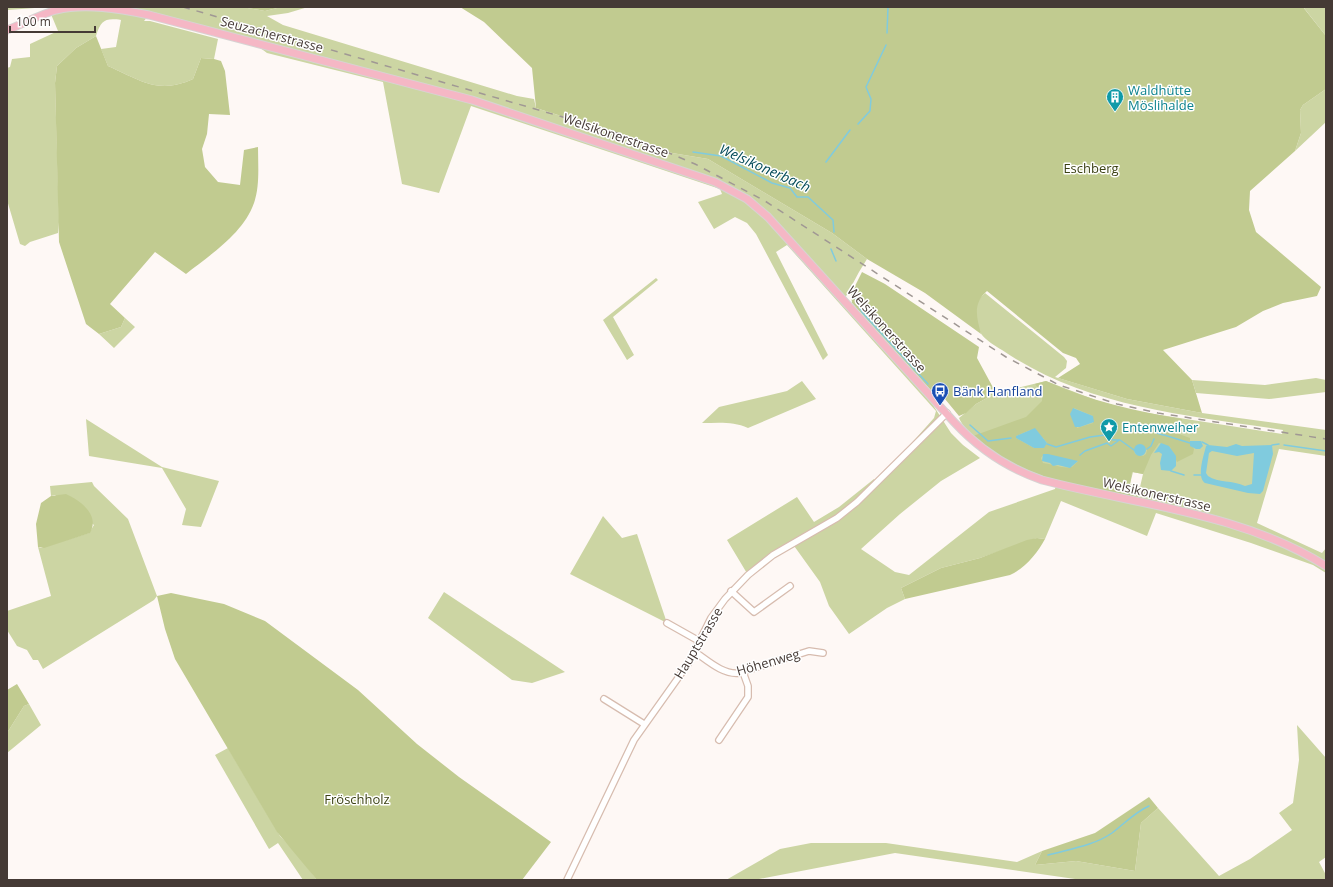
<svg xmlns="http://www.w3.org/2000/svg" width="1333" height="887" viewBox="0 0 1333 887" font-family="'Open Sans',sans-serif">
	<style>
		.green { fill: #ccd5a3; fill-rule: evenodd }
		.forest { fill: #c1cb90; fill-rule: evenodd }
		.water { fill: #80cbde; fill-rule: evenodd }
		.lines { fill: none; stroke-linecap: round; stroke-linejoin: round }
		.stream { stroke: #80cbde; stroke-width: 1.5 }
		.minor-casing { stroke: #d7bcaf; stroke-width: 8 }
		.major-casing { stroke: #d6d4d3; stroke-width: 9 }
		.minor { stroke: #fff; stroke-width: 5.5 }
		.major { stroke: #f5b7c5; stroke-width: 7 }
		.rail { stroke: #a09894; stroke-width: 1.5; stroke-dasharray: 7 7; stroke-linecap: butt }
		.labels { text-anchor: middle; stroke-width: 3; stroke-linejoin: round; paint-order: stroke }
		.street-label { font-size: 13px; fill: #453a35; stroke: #fff }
		.culture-label { font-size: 13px; fill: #0d838f; stroke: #fff; text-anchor: start }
		.park-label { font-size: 13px; fill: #3b4114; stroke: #fff }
		.transit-label { font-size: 13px; fill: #164399; stroke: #fff; text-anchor: start }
		.water-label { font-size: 14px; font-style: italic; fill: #064c59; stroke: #fff }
	</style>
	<rect width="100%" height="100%" fill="#fef8f5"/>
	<path class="green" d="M8,7H242L265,11L281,7H308L288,13L267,16L283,25L517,96L534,99L536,108L643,142L672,153L708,159L832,233L867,259L859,272L843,302L933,405L951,433L963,445L980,458L941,481L900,514L861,549L895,572L909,575L989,512L1055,489L1056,484C1047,476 1035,474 1025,470C1007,462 966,436 959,418L976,404L996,393L1046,381L1098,401L1135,411L1282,434L1283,430C1185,415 1085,407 1002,350C995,346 987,341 982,335C977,329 974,310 977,303C978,300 982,296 985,293L1064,357L1067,361L1066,368L1055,377L1127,399L1202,413L1326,430V456L1279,449L1257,523L1322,553L1326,548V573L1313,565L1251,543L1156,513L1147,536L1061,501L1045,539L1037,538L980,558L941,568L901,588L905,599L887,608L849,634L829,606L820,582L792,543L748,575L727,540L797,497L814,522L839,507L874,479L877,482L934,418L936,411L787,245L776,252L828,355L823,360L756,234L747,223L735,217L714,229L698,202L722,194L720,189L471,106L439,193L402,184L383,82L267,53L251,41L149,15L144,21H150L218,39L214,59L201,58L193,79C158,95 140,80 108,66L101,49L116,47L121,20C105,18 101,20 96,36L76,48L57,66L55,83L59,222L58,233L30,242L25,246L20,244L7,200V68L10,67L12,59L30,57V44L58,31L48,7L8,10ZM1133,472L1143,474L1140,487L1130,484Z
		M1303,7H1326V36L1304,8Z
		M1326,89V122L1295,151L1301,133L1300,110L1303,105Z
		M656,278L658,280L613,317L634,355L627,360L603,320Z
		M125,318L135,327L114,348L99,334L121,327Z
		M1316,378L1326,380V392L1269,399L1196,393L1192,380L1265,385Z
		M802,381L816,399L748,428C733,421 718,423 702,423L719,407L787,391Z
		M86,419L162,467L219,481L201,527L182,525L186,509L162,468L89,456Z
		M92,482L94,486L128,519L157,596L154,600L43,669L38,660H33L27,650L17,646L7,630V611L51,596L38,547L41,548L89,533L94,525L55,495L51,496L50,486Z
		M603,516L622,538L637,534L667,623L570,574Z
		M444,592L565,672L532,683L512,680L428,618Z
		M29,704L41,725L7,753V733L24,706Z
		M1297,725L1326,758V857L1319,862L1326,875V880H1082L895,853L754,880H726L780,849L811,843H886L1017,862L1042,851L1035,865L1076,861L1135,871L1141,823L1158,808L1219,876L1250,859L1292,830L1279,813L1293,803L1299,760Z
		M228,748L280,836L298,855L317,880H303L278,843L269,849L215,755Z"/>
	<path class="forest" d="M242,7H281L265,11Z
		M460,7H1303L1326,36V89L1303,105L1300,110L1301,133L1295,151L1250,191L1249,210L1256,232L1321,287L1317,296L1283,303L1263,311L1236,327L1163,350L1192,380L1202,413L1127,399L1058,378L1080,364L1076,358L1063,353L987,291C972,304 977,318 981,334L925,293L867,259L832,233L708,159L672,153L643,142L536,108L532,68L484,22Z
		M96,36L108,66C140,80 158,95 193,79L201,58L214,59L221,61L225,71L230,115L209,114L207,134L202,149L205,167L218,182L240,185L244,150L258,147C258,165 260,186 254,203C243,234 211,254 186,274L155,252L110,304L125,318L121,327L99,334L86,324L59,242L55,83L57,66L76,48Z
		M862,272L885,284L979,347L977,358L996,393L976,404L966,413L959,416L945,399L937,397L852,303L851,294Z
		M1046,381C1090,401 1135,411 1182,419L1181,423H1166L1165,429L1190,438V443L1194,449L1193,454L1177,462L1170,447L1159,443L1151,455L1143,474L1132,472L1130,484L1140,487L1138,502C1080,487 1019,477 973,436L1026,417L1042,401V393L1035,384ZM1074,408L1093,416V423L1077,428ZM1030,430L1043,438L1047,443L1043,448H1034L1016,438V436ZM1140,444L1147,450L1146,454L1143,456L1135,454L1134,450ZM1044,454L1075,461H1078L1072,467C1063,469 1052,464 1043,463L1041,458Z
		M66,494C81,501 100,515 90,533L44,548L38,547L36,524L41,503L51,496Z
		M1037,538L1045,539C1037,554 1025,568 1010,575L905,599L901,588L941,568L980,558L1027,540Z
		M171,593L224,604L265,621L358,690L417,744L459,777L551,842L522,880H317L277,832L175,659L165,629L157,596Z
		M17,684L29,704L24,706L7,733V690Z
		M1149,797L1158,808L1141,823L1135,871L1076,861L1035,865L1042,851L1095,833Z"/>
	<path class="water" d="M1073,408L1093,416L1094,422L1080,427H1075L1070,414Z
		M1035,428L1047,443L1044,448H1034L1016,438V436Z
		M1190,441H1201L1203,446L1200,449H1196L1190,446Z
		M1161,443L1169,446L1176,456V466L1171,471L1161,470L1160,463L1162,454L1159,452L1154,453Z
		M1134 450a6 6 0 1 1 12 0a6 6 0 1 1-12 0Z
		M1236,444L1242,446L1272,445L1273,454L1263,491L1260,494L1248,493L1205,483C1196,477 1204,455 1206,446L1208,445L1227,447ZM1212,451L1237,456L1254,453L1252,484L1245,486C1233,480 1218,483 1208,476L1206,473L1209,453Z
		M1043,454H1048L1078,461L1070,468L1058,465L1053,466L1050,463L1042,461Z"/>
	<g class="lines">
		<path class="stream" d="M887,33L888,7
			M858,124L870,111L871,99L866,87L886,45
			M693,152L721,156L772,183L790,188L797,197H808L833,220L834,232
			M826,162L850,130
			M831,249L836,261
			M853,294L862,312L928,384
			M970,425L988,441L1011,438
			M1157,433L1163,435
			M1164,435L1190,443
			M1202,442L1208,445
			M1047,444L1056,447L1090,437L1105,435L1113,440H1120L1134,450
			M1272,445L1279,444
			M1284,445L1326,451
			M1147,449L1151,446L1154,439
			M1080,455L1085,451L1107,443L1111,446L1118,441
			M1171,471L1184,475
			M1194,475H1201
			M1048,855C1070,849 1093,846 1112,833C1124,824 1135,812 1149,806"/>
		<g class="minor-casing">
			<path id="minor" d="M731,591L754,612L790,586
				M667,623L699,641
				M695,652C707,660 723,675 739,673L809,651L823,653
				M604,699L644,724
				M719,740L748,697V686L743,672
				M567,880L634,740L688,664L711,618L725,599L748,575L773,555L837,518L857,502L947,413"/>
		</g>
		<g class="major-casing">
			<path id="major" d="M7,30C23,24 39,15 56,10C86,3 119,9 149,15L472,100L715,182L747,199L768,217L954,422C979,449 1007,468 1042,480C1137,505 1242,513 1326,566"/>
		</g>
		<use href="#minor" class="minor"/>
		<use href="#major" class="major"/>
		<path class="rail" d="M183,7L611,131L643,142L695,164L765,201L1006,357L1059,385L1117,404L1158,413L1326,439"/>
	</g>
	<defs>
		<g id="building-pin" transform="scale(0.9)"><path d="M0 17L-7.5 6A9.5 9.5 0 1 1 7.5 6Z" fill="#0f9aa8" stroke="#fff"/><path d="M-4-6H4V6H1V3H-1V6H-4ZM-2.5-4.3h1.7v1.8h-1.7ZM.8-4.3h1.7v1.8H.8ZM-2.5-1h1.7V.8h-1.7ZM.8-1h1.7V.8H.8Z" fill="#fff"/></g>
		<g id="bus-pin" transform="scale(0.9)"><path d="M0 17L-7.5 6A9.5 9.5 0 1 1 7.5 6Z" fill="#1a4fb4" stroke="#fff"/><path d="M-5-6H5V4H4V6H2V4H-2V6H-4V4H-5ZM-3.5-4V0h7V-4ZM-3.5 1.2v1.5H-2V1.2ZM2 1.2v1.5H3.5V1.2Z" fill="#fff"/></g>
		<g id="sight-pin" transform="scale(0.9)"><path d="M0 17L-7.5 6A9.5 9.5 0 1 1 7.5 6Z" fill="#0f9aa8" stroke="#fff"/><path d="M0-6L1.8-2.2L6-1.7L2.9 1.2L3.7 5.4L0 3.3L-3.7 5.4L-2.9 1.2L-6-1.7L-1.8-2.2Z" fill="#fff"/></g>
	</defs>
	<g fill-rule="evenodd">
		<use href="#building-pin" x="1115" y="97"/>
		<use href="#bus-pin" x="940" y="391"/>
		<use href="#sight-pin" x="1109" y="427"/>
	</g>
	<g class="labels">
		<g class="street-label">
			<text transform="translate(272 34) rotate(15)" y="5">Seuzacherstrasse</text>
			<text transform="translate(616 135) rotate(19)" y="5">Welsikonerstrasse</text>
			<text transform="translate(887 329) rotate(48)" y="5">Welsikonerstrasse</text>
			<text transform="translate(1157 494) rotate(13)" y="5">Welsikonerstrasse</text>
			<text transform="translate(698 643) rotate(-59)" y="5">Hauptstrasse</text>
			<text transform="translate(768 662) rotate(-16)" y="5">Höhenweg</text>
		</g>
		<g class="culture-label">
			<text x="1128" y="95">Waldhütte<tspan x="1128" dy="15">Möslihalde</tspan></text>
			<text x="1122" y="432">Entenweiher</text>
		</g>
		<g class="park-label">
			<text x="1091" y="173">Eschberg</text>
			<text x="357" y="804">Fröschholz</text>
		</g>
		<g class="transit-label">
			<text x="953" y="396">Bänk Hanfland</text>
		</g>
		<g class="water-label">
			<text transform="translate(765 168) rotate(24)" y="5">Welsikonerbach</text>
		</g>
	</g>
	<rect width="1333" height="887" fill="none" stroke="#453a35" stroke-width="16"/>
	<path d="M10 26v6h85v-6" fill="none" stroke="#453a35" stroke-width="2"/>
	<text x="16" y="26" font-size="12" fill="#453a35" stroke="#ffffff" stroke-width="3" paint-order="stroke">100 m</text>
</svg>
